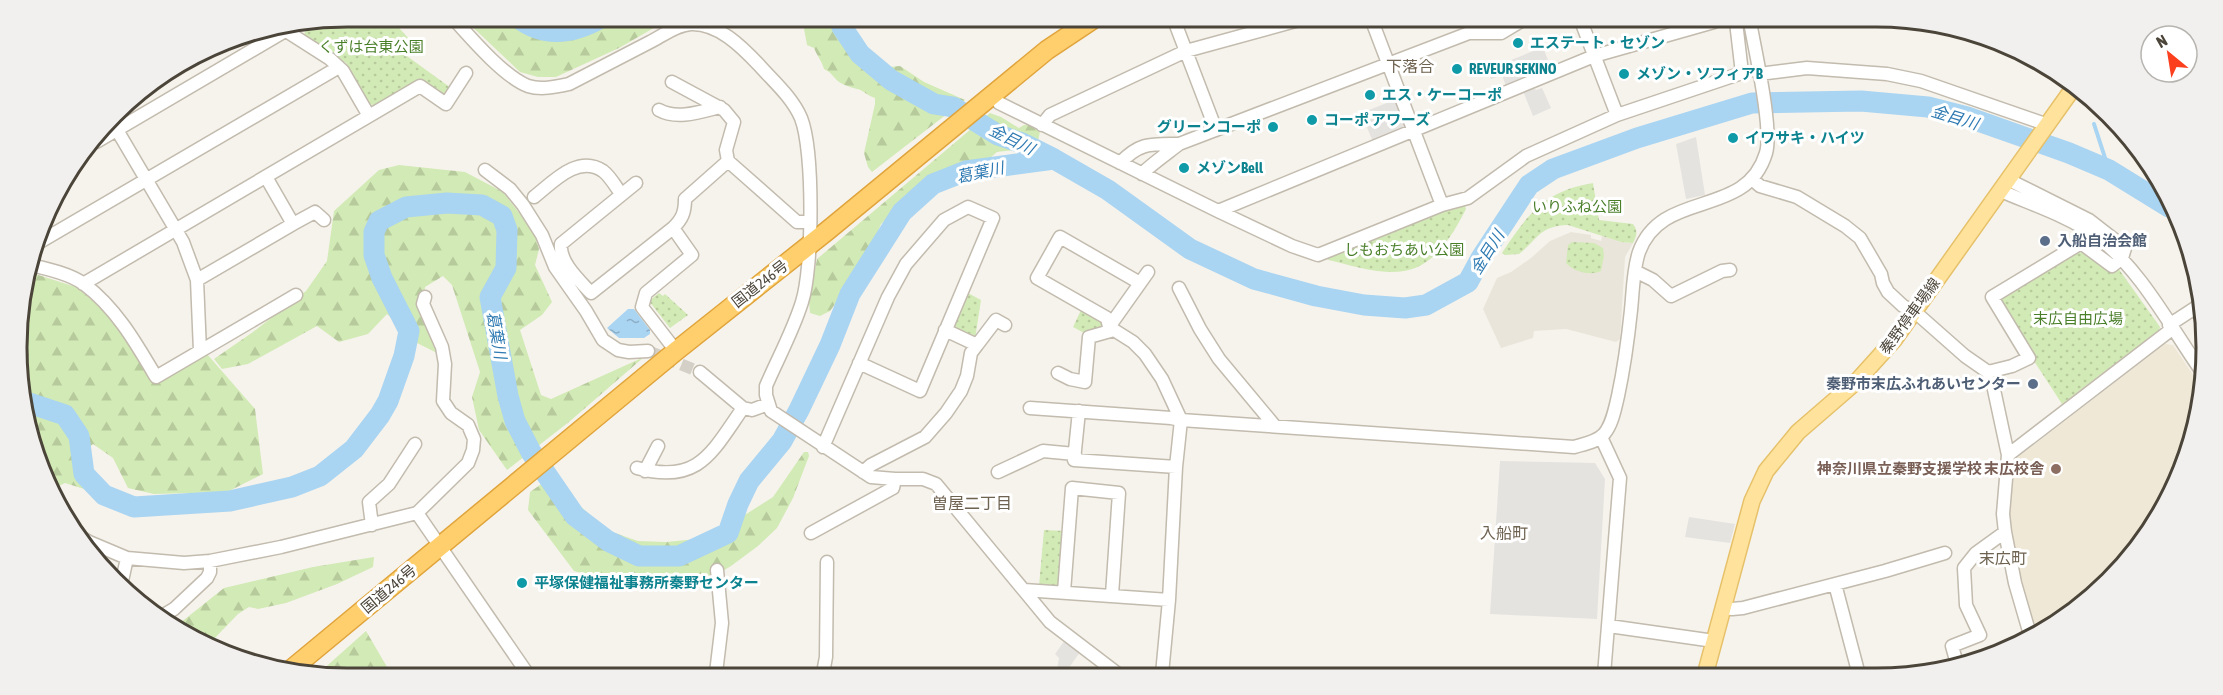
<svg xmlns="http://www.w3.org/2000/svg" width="2223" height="695" viewBox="0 0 2223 695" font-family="'Asap Condensed','Noto Sans JP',sans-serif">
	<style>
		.residential { fill: #eae5da }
		.education { fill: #efe8d6 }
		.grass { fill: url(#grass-dots) }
		.forest { fill: url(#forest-firs) }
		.parking { fill: #e5e3e0 }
		.water { fill: url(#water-ripples) }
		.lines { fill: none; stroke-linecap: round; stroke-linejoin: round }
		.stream { stroke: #a9d4f2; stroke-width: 4 }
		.river { stroke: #a9d4f2; stroke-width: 21 }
		.minor-tunnel { stroke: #d4d0c8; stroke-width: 12; stroke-dasharray: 12 6; stroke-linecap: butt }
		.minor-casing { stroke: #c2bbae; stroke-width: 15 }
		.major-casing { stroke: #e6c16a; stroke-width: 18 }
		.highway-casing { stroke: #e0a43c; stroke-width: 21 }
		.minor { stroke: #fff; stroke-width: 12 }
		.major { stroke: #ffe39c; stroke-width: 15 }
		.highway { stroke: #ffcf6e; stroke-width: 18 }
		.culture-dot { fill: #0f9aa8; stroke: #fff; stroke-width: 2 }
		.service-dot { fill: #5c6f8a; stroke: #fff; stroke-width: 2 }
		.education-dot { fill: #8d6e63; stroke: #fff; stroke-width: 2 }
		.labels { text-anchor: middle; stroke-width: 6; stroke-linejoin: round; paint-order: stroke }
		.culture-label { font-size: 15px; font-weight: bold; fill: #0d838f; stroke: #fff; text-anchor: start }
		.park-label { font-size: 15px; fill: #4a7f2a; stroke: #fff }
		.service-label { font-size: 15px; font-weight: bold; fill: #4e5e75; stroke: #fff; text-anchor: start }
		.street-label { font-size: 15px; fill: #4b4439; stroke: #fff }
		.education-label { font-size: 15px; font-weight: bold; fill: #785e54; stroke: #fff; text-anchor: end }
		.neighbourhood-label { font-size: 16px; fill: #6e6250; stroke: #fff }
		.water-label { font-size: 16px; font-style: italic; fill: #2e7ab2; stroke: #fff }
		.rim { fill: none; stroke: #4b4439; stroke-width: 3 }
	</style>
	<defs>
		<pattern id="grass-dots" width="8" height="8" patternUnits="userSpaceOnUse" patternTransform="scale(1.5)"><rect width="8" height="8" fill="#d2eab5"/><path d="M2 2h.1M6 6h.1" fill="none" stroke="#b6ca9c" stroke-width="1.8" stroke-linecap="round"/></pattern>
		<pattern id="forest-firs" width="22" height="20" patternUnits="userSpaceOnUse" patternTransform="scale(1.5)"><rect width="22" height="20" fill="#d2eab5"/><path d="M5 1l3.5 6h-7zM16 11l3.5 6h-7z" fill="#b6ca9c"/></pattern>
		<pattern id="water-ripples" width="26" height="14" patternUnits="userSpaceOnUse" patternTransform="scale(1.5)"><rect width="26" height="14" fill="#a9d4f2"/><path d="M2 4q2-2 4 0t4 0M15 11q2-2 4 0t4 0" fill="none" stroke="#8caec5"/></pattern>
	</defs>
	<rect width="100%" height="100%" fill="#f6f3ec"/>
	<path class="residential" d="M1571,232L1591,235V238L1601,241L1602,236L1621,242L1633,243L1625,257L1620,339L1616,342L1566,329L1534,331L1533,338L1501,348L1483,309L1497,278L1511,272L1531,258L1550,241Z"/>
	<path class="education" d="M2165,344L2173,345L2200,385V412L2162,513L2109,582L2035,635L2019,578L2009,515L2008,497L2014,460Z"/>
	<path class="grass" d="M348,17H389L411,41L400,51L451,88L446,95L441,96L419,81L376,106L370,104L346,63L304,34L310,24Z
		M1593,183L1599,220L1633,224C1638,231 1637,235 1633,243L1621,242L1568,225C1539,226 1538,239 1519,254L1505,255L1502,253C1528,214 1544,191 1593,183Z
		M1463,202L1466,209C1427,286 1398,279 1322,258Z
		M1572,242L1594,243L1603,248L1604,256L1601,271C1590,276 1574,272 1566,263L1568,245Z
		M2075,252L2086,253L2118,268L2160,327L2159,330L2062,404L2034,361V358L1999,298Z
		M966,292L981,300L975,339L954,330L952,325Z
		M659,293L663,296L665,294L688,315L670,328L649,301Z
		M1082,308L1103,320L1104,325L1101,331L1087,330L1086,334L1073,327Z
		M1044,530L1065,531L1061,584L1057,587L1039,586Z"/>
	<path class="forest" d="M462,17L671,18L619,48L556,77H538L520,72Z
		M802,18L851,19C851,22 849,25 850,29C852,39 882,58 889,67L900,66L924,82L965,100L872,172L868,167L864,153L875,104V98C868,96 863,90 857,89C851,87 845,86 839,82C833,77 831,72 824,69C822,61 817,56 814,48L807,45Z
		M990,113L1001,117L1019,128L1024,125H1035L1040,131L1038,142L1030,148L997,152L990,158L950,168L926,182L881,224L865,260L851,282L830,311L820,316L810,313L809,301L817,259Z
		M399,165L465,172L503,192L534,232L539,249L535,265L552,302L542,315L520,330L541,395L551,399L644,357L569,422L507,470L479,430L472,397L480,372L452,285L443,276L425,287L422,310L439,354L417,343L387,314L368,334L339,342L317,326L248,364L222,369L214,359L253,332L306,291L327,261L334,211L379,170Z
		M29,272L79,288L119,326L154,384L207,354L255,409L263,474L227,492L154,494L128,488L113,458L93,444L76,459L84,489L65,483L53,489L28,433L19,305Z
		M804,452H808L809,456L793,498L777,528L758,546L731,566L706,581L677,588L591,576L574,571L528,510L530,492L547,480L557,485L599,523L612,532L638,541L666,542L697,539L740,518L773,497Z
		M374,557L373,567L337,584L286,603L258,609L249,607L238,614L211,642L175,627L224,588L313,567Z
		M366,631L390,672H320Z"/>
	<path class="parking" d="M1543,47L1551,68L1506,86L1502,75L1491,79L1487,70Z
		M1532,87L1536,90L1542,88L1551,108L1533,116L1523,91Z
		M1397,99L1407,124L1404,129L1373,142L1361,113Z
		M1696,137L1705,195L1686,199L1676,144Z
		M1500,461L1595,463L1605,479L1597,619L1490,614Z
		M1689,517L1735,524L1730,543L1685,537Z
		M1065,640L1080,652L1066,672L1057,670L1059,658L1055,654Z"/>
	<path class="water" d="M628,309H634L650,330V334L644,338H619L607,328Z"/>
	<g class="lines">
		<path class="stream" d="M2094,124L2109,170"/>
		<path class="river" d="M517,17C545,39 573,34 601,18
			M839,18L842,27L860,54L891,80L934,104L953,107L998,135L1022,143L1054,159L1108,190L1190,249L1254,279L1316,296L1364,305L1405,308L1426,305L1468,282L1481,258L1529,185L1553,169L1637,138L1752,103L1861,101L1928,107L1967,117L2069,153L2109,170L2169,207
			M26,402L65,415L79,436L84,474L104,495L134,507L230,501L292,487L320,476L354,449L380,415L388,401L404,356L409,331L382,278L374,255V232L379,221L406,207L447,203L482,205L502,216L507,230L506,268L490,297L508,396L515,421L531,452L575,516L608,541L639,556H679L728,533L738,504L749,481L782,441L799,410L830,345L850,294L902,212L933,184L966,171L1054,159"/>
		<path class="minor-tunnel" d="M648,351L700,372"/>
		<g class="minor-casing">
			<path id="minor" d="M452,17C469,36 504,77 528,86C541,90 555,87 569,84C596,70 623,56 650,42C662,36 676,25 691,24C718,23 741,46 759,65C773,81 792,97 801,118C814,151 813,268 802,302C793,331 778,358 766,386V395L771,411L871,477L895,479H923L936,484L1050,622L1118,674
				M1174,20L1216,130
				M1372,21L1442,205
				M1581,21L1617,115
				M1469,33L1481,21
				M1759,74L1807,68L1887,74L1921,81L2048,125
				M672,82L724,110L734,122L726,150L728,161L797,222H809
				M999,103L1218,211L1292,246L1318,255L1442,205L1468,198L1526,156L1617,115L1742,73L1736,22
				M659,110C677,120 700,112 720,107
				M369,116L420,86L446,104L466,73
				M1042,125L1050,115L1186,51L1299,20
				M117,130L183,242L197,280L200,351
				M96,142L285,31
				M1120,163C1140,142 1151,144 1179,144
				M485,170L510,189L523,205L542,235L555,267L586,311L603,340L618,350L629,352L648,351
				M1142,174C1149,166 1169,152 1179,144L1469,33H1501L1521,21
				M1753,180L1760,186L1797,197L1845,226L1860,238L1881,274L1883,283L1888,292L1903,306L1914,311L1965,356L1988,372L1993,385L2008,455L2003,514L2005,532L2015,583L2031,638
				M636,183L561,244C559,262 579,280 591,293L673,228C682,219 685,213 685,199L728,161
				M2001,191C2031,204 2070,217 2096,236C2139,267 2170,326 2200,369
				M534,197C553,182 578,154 603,171C610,176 616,187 621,194
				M1218,211L1594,56L1714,22
				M293,224L315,212L324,220
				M673,228L692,255L646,293L642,307L676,351
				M38,243L339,67
				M31,265C48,269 70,274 84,284C116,308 136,343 156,377L296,295
				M1635,271L1653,280L1671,296L1722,271L1730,270
				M197,280L293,224L266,177
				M83,284L369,116L343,71L330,59L283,29
				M1179,288L1200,329L1219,359L1274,425
				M2169,325L2195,308L2200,316
				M1109,327L1148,272
				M1114,330L1109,327L1107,318L1037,278L1060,237L1140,283
				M977,345L996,320L1005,325
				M700,372L743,408L752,410L768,404
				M1988,372L2012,366L2029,358L1992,297L2081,243L2112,266L2122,258L2125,248L2089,220L2009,180
				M1058,373L1070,379L1085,382L1089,337L1114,330L1133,342L1145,354L1162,379L1181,420L1176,467L1169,600L1162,674
				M1030,408L1171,418L1181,420L1574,447C1584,444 1597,442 1604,434C1612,425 1615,409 1618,396C1624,368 1628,339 1631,310C1633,291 1633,270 1639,252C1662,188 1746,220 1766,153C1773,129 1755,50 1750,22
				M1079,411L1074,460L1176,467
				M1601,437L1620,478L1604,675
				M823,447L888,297L906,264L944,220L968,207L993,218L920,391L859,363
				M2008,455L2172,329
				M637,468C699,485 712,452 743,408
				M645,471L658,446
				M863,472L871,465L925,437L946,413L961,391L967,376L971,353L977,345L945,330
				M998,472L1043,451L1075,454
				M417,513L527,673
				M372,525L369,502L389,484L415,444
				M74,533L89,542L127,558L184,563L210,561L281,547L417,513L468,463L473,450L474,439L468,425L451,413L443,401L445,364L442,347L423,304L425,297
				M811,533L893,488L895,479
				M122,581L127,558
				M1835,584L1859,675
				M1024,590L1169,600
				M1064,592L1072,488L1119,493L1112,595
				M1722,608L1732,609L1743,608L1885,571L1945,553
				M159,618L174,609L207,578L210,572V561
				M1609,626L1714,641
				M1957,664L1952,646L1980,635L1966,605L1964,568L1976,553L2005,532
				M716,673L722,623L717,570
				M823,673L826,657L827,562"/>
		</g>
		<g class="major-casing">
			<path id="major" d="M2046,67L2064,77
				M1705,675L1752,501L1766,471L1798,432L1857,381L1894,340L2074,87"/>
		</g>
		<g class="highway-casing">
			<path id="highway" d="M288,672L676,351L827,231L1047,50L1092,20"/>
		</g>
		<use href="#minor" class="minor"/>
		<use href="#major" class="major"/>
		<use href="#highway" class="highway"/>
	</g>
	<g class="culture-dot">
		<circle cx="1518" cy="43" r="6"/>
		<circle cx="1457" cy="69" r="6"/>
		<circle cx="1624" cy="74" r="6"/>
		<circle cx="1370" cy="95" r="6"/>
		<circle cx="1312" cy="120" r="6"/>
		<circle cx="1273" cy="127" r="6"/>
		<circle cx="1733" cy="138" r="6"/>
		<circle cx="1184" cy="168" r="6"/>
		<circle cx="522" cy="583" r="6"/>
	</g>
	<g class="service-dot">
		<circle cx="2045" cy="241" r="6"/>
		<circle cx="2033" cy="384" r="6"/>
	</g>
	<circle class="education-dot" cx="2056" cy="469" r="6"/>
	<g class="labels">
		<g class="culture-label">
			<text x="1530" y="48">エステート・セゾン</text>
			<text x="1469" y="74">REVEUR SEKINO</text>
			<text x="1636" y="79">メゾン・ソフィアB</text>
			<text x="1382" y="100">エス・ケーコーポ</text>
			<text x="1324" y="125">コーポ アワーズ</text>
			<text x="1261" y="132" text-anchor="end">グリーンコーポ</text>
			<text x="1745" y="143">イワサキ・ハイツ</text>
			<text x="1196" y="173">メゾンBell</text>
			<text x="534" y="588">平塚保健福祉事務所秦野センター</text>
		</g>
		<g class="park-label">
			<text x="371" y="52">くずは台東公園</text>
			<text x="1577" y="212">いりふね公園</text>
			<text x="1404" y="255">しもおちあい公園</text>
			<text x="2078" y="324">末広自由広場</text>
		</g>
		<g class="service-label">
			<text x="2057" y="246">入船自治会館</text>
			<text x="2021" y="389" text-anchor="end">秦野市末広ふれあいセンター</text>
		</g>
		<g class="street-label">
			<text transform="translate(760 284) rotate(-38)" y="5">国道246号</text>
			<text transform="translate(1910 316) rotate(-54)" y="5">秦野停車場線</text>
			<text transform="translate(389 589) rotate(-40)" y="5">国道246号</text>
		</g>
		<g class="education-label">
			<text x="2044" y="474">神奈川県立秦野支援学校 末広校舎</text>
		</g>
		<g class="neighbourhood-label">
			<text x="1410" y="72">下落合</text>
			<text x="972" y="509">曽屋二丁目</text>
			<text x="1504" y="539">入船町</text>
			<text x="2003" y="564">末広町</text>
		</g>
		<g class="water-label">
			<text transform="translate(1955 117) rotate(17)" y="6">金目川</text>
			<text transform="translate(1012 139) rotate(26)" y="6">金目川</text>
			<text transform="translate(980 172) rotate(-12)" y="6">葛葉川</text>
			<text transform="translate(1487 252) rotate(-58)" y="6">金目川</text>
			<text transform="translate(497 335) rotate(80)" y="6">葛葉川</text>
		</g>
	</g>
	<path d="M0 0H2223V695H0ZM347 27H1876A320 320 0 0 1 2196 347V348A320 320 0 0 1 1876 668H347A320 320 0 0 1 27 348V347A320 320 0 0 1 347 27Z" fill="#f1f0ef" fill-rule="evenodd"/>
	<path class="rim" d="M347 27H1876A320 320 0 0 1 2196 347V348A320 320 0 0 1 1876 668H347A320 320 0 0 1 27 348V347A320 320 0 0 1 347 27Z"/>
	<g transform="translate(2169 54) rotate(330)"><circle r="28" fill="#ffffff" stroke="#b7b4b0" stroke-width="1.5"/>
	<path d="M0-4.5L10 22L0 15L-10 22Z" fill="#fc3f1d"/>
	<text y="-9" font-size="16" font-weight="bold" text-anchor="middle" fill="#4b4439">N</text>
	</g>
</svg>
